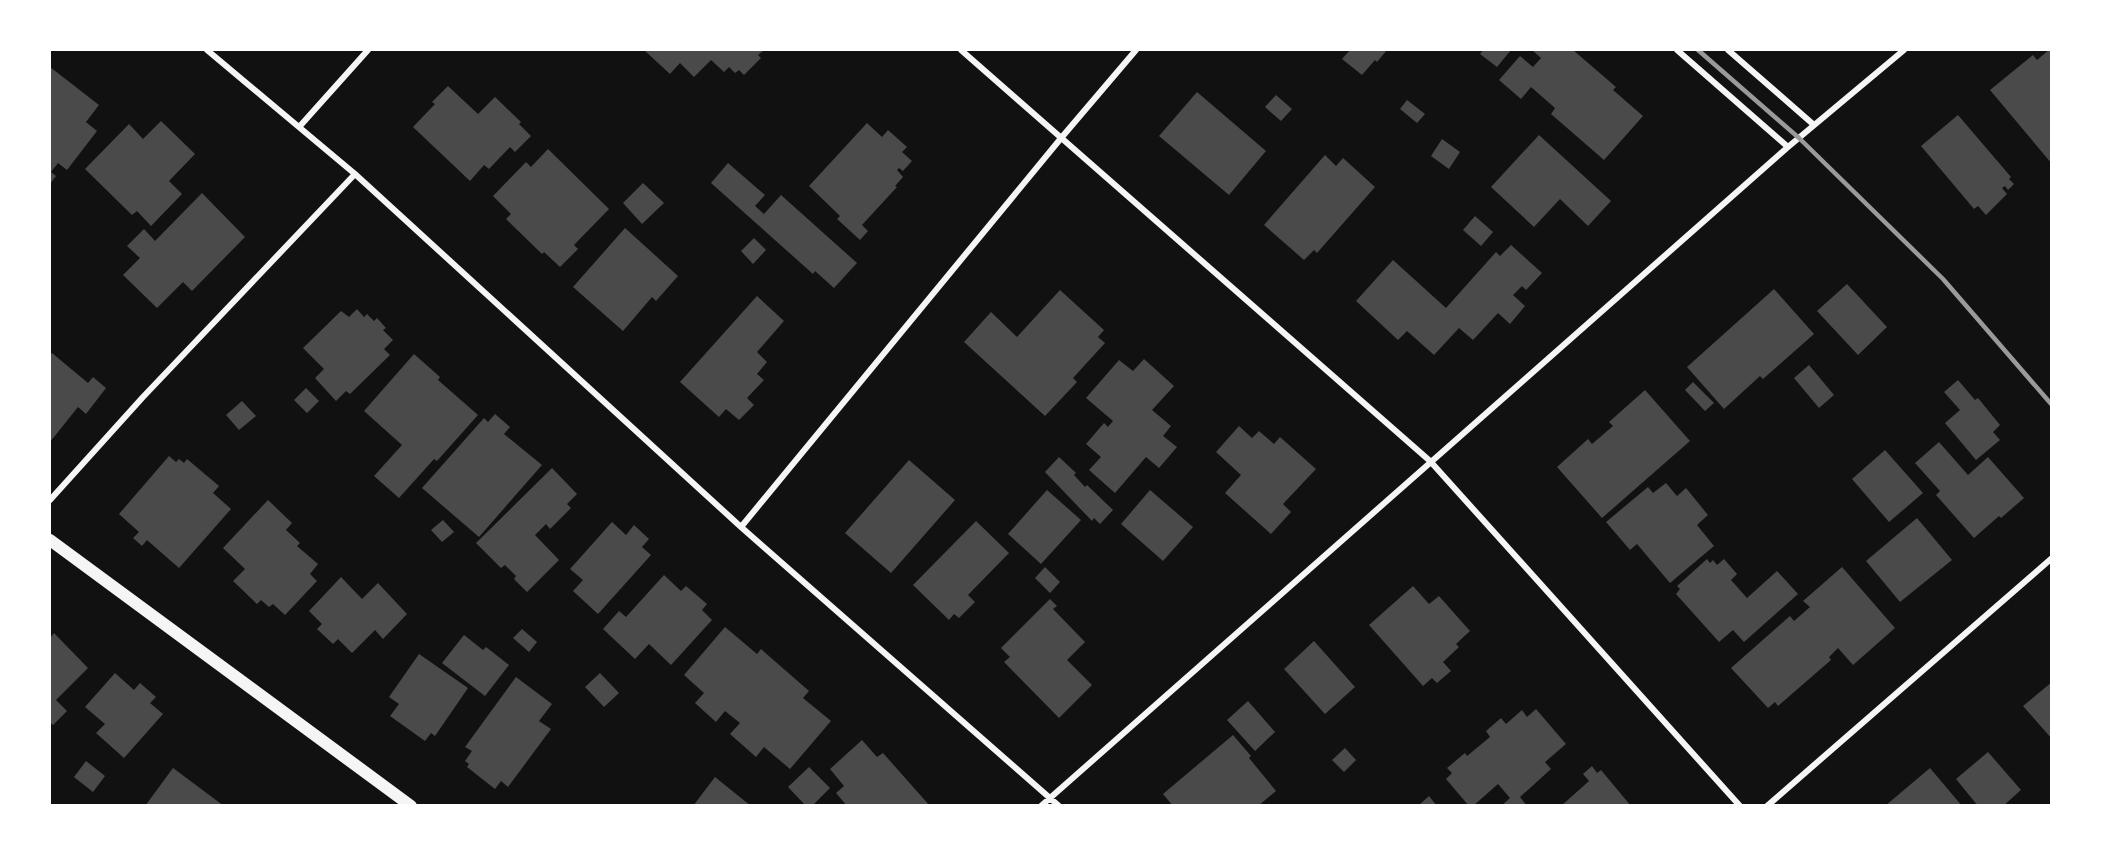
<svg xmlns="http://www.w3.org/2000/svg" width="2101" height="855" viewBox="0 0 2101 855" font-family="'Archivo Narrow',sans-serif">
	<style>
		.building { fill: #4a4a4a }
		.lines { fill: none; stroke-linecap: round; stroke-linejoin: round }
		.minor { stroke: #f5f5f5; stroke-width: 6 }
		.secondary { stroke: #f5f5f5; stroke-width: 12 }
		.rail { stroke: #9a9a9a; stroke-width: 4.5 }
	</style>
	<rect width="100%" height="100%" fill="#111"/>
	<path class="building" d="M644,50H764L758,55L761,58L744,75L739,70L735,73L729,67L724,72L711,60L694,77L680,63L670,74Z
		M1350,50H1387L1377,62L1375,60L1362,75L1342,59Z
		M1483,50H1511L1497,67L1480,54Z
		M1532,50H1573L1616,87L1613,90L1643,116L1604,160L1551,114L1555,108L1531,87L1521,99L1499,80L1520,56L1533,67L1541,58Z
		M2049,50H2052V164L1990,90L2033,55L2037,60Z
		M50,67L99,105L86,122L97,131L67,170L58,163L51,172L56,176L50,184Z
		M448,86L478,114L495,97L521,122L519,124L531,136L515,152L510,147L489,169L484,165L470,181L413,127L435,104L432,102Z
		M1197,92L1266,151L1229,195L1159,136Z
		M1276,95L1292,109L1281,121L1265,107Z
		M1407,100L1425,114L1417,123L1400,109Z
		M1958,115L2011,177L2009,179L2014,184L2008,190L2005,186L2002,188L2007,194L1986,215L1978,206L1974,209L1921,146Z
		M161,121L195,154L169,181L182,194L151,226L137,211L132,215L85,169L129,124L143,139Z
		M867,123L882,137L888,130L907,147L902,152L912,161L903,171L899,168L897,170L903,177L895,186L897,187L862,225L868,231L860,240L837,219L840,216L809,186Z
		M1539,135L1611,201L1588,226L1560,199L1534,227L1491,187Z
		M1442,139L1460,152L1449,169L1431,156Z
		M548,149L609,209L574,245L578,249L560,267L544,252L542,254L506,219L511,214L493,196L526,162L531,167Z
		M1325,155L1336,166L1343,158L1375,187L1317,253L1314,250L1304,260L1264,225Z
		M728,163L765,195L755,206L764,214L781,195L857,263L834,288L815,271L813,274L711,183Z
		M643,183L664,203L642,224L623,203Z
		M202,193L245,237L192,291L183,282L157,308L123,275L140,258L127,246L144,229L155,241Z
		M1475,216L1493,232L1481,246L1463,230Z
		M625,228L678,276L656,301L652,297L623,331L573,287Z
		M754,238L766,250L753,264L741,251Z
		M1511,245L1542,273L1526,290L1522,286L1513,295L1525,306L1510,324L1498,313L1473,340L1459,328L1434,355L1407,331L1398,340L1356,301L1393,260L1446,308L1496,252L1500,256Z
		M1847,284L1887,327L1858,355L1817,311Z
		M1774,289L1814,334L1763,379L1760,376L1724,409L1687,367Z
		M1060,290L1104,330L1098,337L1105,343L1073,378L1077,382L1045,416L964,342L991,312L1017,337Z
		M757,296L784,321L757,352L767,362L757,374L764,380L747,398L754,405L739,420L726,409L719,417L680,382Z
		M357,309L364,317L367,314L374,321L377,318L386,328L383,330L393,340L384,349L390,355L350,394L346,391L336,401L315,378L324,369L303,348L341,311L349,317Z
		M52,353L88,383L93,377L106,388L86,414L78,407L50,442V356Z
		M414,354L440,377L438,380L478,415L437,461L434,459L399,498L374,476L402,445L364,411Z
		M1144,359L1174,386L1152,410L1171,426L1163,436L1177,447L1159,468L1146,457L1115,493L1089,470L1101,457L1086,444L1104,423L1108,427L1113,421L1086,398L1119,360L1133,371Z
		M1809,365L1834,395L1819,408L1794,378Z
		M1958,380L1975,400L1978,398L2000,425L1993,432L2000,440L1976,460L1945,423L1960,410L1944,392Z
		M1693,382L1714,403L1705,411L1685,390Z
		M306,388L319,401L307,413L294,400Z
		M1645,390L1690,441L1602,518L1557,467L1588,439L1592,444L1613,426L1609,422Z
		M242,401L256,416L239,430L226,415Z
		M495,414L510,427L504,434L542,465L479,537L422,488L484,418L488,422Z
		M1239,426L1252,438L1259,431L1274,444L1280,437L1316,469L1283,504L1291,512L1271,534L1225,493L1241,475L1216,452Z
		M1939,442L1968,475L1988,457L2024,498L2001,518L1999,516L1974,538L1936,495L1940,491L1915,463Z
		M1885,450L1923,493L1889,522L1852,479Z
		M169,456L176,462L179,459L184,463L187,459L219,486L213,493L231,509L179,568L147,540L142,546L133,538L139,532L119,514Z
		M1059,457L1076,473L1074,475L1085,487L1087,485L1113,510L1100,524L1094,518L1092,521L1045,472Z
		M909,460L955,500L891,573L845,533Z
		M552,468L577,494L567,504L571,508L550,529L546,524L535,535L559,560L527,592L514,579L516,576L505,565L501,568L476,543Z
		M1666,483L1677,496L1686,488L1708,515L1697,525L1714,546L1670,583L1637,544L1630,550L1606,522L1648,487L1653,493Z
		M1047,490L1081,520L1041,564L1008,534Z
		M1150,490L1193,527L1163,561L1121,524Z
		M268,500L292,523L286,530L300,543L297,546L318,564L310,574L317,581L285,615L273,604L269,607L261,600L257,604L233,581L245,569L223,548Z
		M1917,518L1952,560L1900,602L1866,561Z
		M443,520L454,532L442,542L431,530Z
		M976,521L1009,553L968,595L975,602L959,618L954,614L949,620L913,585Z
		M612,522L626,535L634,525L649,539L642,547L651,555L598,614L573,591L583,580L570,569Z
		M1707,559L1710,563L1713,560L1717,565L1724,559L1737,574L1731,580L1747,598L1777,571L1798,594L1744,642L1733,630L1719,642L1676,594L1680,589L1677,586Z
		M1045,567L1060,582L1050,593L1035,578Z
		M1842,567L1895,628L1853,665L1838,648L1829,657L1831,660L1778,706L1775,702L1768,708L1731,668L1790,616L1794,621L1810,607L1803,601Z
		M664,575L681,591L686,586L707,604L702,610L712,620L671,665L649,644L635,659L603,629L619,611L626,617Z
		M341,577L362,599L378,583L407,614L383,639L375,630L352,653L338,639L333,644L317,629L322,624L309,611Z
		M1413,586L1429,604L1439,596L1470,631L1456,644L1459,647L1443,662L1451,671L1437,683L1432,678L1423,686L1369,625Z
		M1050,599L1057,606L1053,609L1085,642L1067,660L1092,685L1059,718L1004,662L1010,657L1001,648Z
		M725,627L757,654L761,649L809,691L803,698L831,721L790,769L764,747L756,757L730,734L740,723L725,711L716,722L695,703L704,693L684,675Z
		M522,629L537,642L529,652L513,638Z
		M54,633L88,668L56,700L67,711L53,725L50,722V638Z
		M464,635L483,650L486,647L509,665L485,696L442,663Z
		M1314,641L1355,687L1325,714L1284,669Z
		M419,654L468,688L435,736L431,733L425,741L390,716L399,704L389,697Z
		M115,673L134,690L140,683L156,697L150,703L163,714L124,758L96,733L105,724L85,707Z
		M600,673L619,693L604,707L585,687Z
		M516,677L552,704L539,721L551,729L508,787L501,781L495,789L467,767L469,764L465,761L472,751L465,747Z
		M2052,682V739L2023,706Z
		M1248,701L1275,732L1255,751L1227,720Z
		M1536,709L1566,744L1545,762L1551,769L1520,797L1527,806H1501L1510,798L1498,784L1473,806H1469L1446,779L1452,773L1447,768L1465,753L1467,756L1490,737L1486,731L1501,718L1506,724L1522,710L1527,717Z
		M1233,735L1251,756L1249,758L1276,791L1258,806H1173L1163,794Z
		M862,740L877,757L883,753L930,806H847L836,793L844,786L830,769Z
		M1345,748L1356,760L1344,772L1332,760Z
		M1988,752L2021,790L2003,806H1978L1956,779Z
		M86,761L105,776L93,792L74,777Z
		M1592,766L1597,773L1601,770L1631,806H1561L1589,781L1583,774Z
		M809,767L830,788L812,806H806L788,787Z
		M173,768L224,806H145Z
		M1930,768L1962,806H1885Z
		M715,777L751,806H693Z
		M1429,796L1437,806H1418Z"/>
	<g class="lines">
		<path class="minor" d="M207,50L355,174L741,527L1059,806
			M961,50L1430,461L1740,806
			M1677,50L1788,147
			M1728,50L1814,125
			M300,126L368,50
			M50,500L143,397L355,174
			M741,527L1062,137L1136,50
			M1041,806L1788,147L1904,50
			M1767,806L2052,558"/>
		<path class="secondary" d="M50,540L411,806"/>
		<path class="rail" d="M1698,50L1799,138L1943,279L2052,405"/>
	</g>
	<rect width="2101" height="855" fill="none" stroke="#ffffff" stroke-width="102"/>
</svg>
